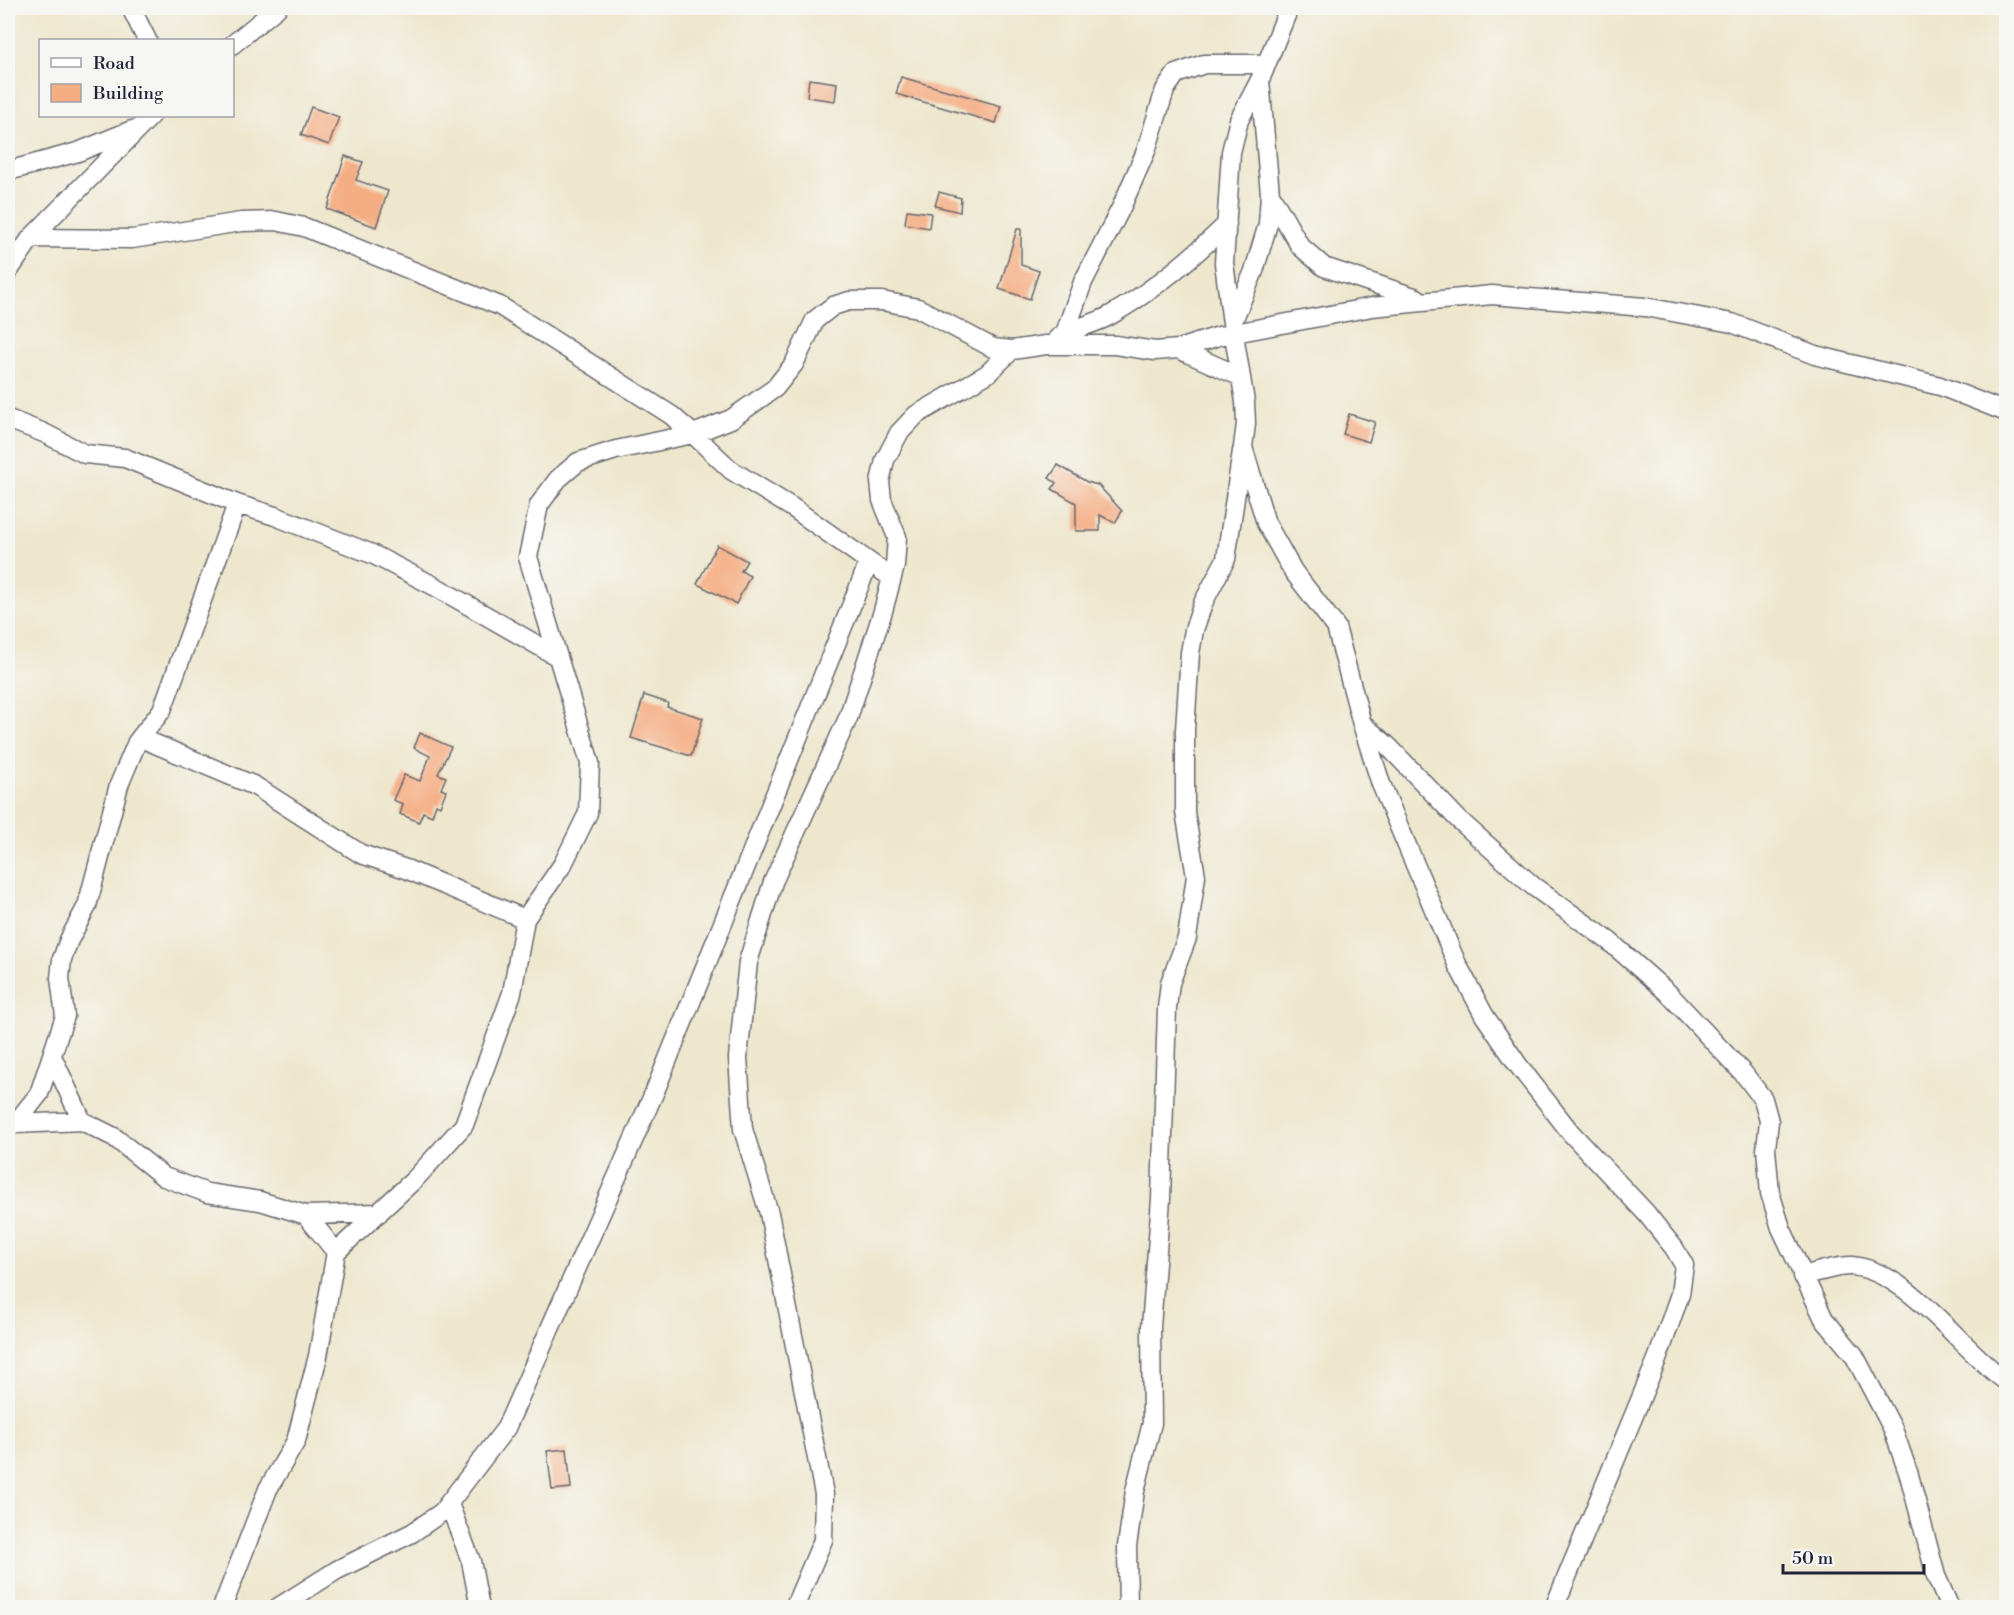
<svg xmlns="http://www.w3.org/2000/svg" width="2014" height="1615" viewBox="0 0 2014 1615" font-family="'Libre Bodoni',serif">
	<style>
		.building { fill: #f5ad83 }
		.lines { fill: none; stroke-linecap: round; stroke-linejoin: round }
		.minor-casing { stroke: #69676e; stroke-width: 21 }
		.minor { stroke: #fff; stroke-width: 18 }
	</style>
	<rect width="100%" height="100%" fill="#f6f6f2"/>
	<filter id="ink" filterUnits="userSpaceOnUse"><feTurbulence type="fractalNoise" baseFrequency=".0167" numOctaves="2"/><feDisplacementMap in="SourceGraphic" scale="12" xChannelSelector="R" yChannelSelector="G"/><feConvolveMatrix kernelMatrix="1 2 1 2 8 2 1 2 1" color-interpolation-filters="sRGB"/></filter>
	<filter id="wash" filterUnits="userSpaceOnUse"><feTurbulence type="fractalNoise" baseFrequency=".008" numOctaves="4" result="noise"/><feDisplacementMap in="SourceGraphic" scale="24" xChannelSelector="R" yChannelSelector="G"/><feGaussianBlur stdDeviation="1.35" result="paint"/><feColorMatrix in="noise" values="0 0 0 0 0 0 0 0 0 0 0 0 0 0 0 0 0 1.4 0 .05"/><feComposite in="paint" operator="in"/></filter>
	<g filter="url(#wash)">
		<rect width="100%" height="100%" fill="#eee7cd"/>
		<g id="blocks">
			<path class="building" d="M901,77L1001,106L996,123L896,94Z
				M809,79L837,83L835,101L807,97Z
				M311,107L339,117L329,145L301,135Z
				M345,156L363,162L356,180L388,191L376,227L327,209Z
				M939,192L961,198L960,212L935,206Z
				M907,210L931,213L929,228L905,224Z
				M1017,229H1021V265L1039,271L1030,299L999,289Z
				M1349,414L1375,422L1369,442L1343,434Z
				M1058,465L1087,482L1098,485L1122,511L1115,523L1100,515V531H1076V503L1052,489L1056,483L1049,478Z
				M717,545L747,561L741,571L750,576L736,604L697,584Z
				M644,695L668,703L667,707L703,718L691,756L631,738Z
				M420,733L451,747L438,774L446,777L441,789L446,791L440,806L436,804L432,816L423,812L419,822L400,814L403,804L393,800L404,775L420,781L430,756L414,748Z
				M567,1449L571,1488L552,1490L547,1451Z"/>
		</g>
	</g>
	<g filter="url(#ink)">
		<use href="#blocks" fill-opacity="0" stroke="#69676e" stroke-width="1.5"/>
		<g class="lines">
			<g class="minor-casing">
				<path id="minor" d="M131,8L147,40
					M1289,8L1260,80L1270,194L1268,224L1254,271L1232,323L1245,402L1246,424L1243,447L1266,523L1293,571L1336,627L1362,724L1388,746L1458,819L1533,886L1609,941L1668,993L1744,1074L1763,1099L1769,1121L1766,1149L1770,1193L1781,1228L1824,1319L1854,1355L1893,1429L1909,1475L1936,1576L1950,1608
					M232,45L277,8
					M8,171L78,152L132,130
					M1270,194L1300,246L1324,267L1417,298
					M31,238L132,239L241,222L276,221L304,227L500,306L671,415L693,434L731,419L775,388L794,364L815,320L833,306L849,301H882L918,308L993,348L1012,350L1046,345H1115L1155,351L1178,349L1219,336L1372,307L1492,295L1645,307L1732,323L1815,355L1940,386L2006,412
					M8,272L31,238L151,116
					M1232,323L1224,263L1231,152L1239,120L1260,80
					M1065,333L1083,282L1121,208L1146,151L1165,90L1176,74L1204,64H1266
					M1058,338C1074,327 1093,325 1109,316C1153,291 1191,259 1227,224
					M1178,349L1239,376
					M8,419L44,433L85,454L125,458L237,504L275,516L372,554L438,588L558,657L528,557L539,505L558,479L578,462L616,450L693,434L731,470L793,508L892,578
					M1362,724L1381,784L1457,964L1484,1015L1518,1065L1571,1133L1646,1213L1674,1248L1684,1265L1680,1294L1658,1357L1554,1608
					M141,738L255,786L361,854L406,869L525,919
					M52,1056L82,1121
					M8,1123L15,1124L39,1094L65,1016L60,978L62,959L69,940L87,906L119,785L137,742L162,710L237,504
					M15,1124L82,1121L114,1137L164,1177L207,1193L260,1201L306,1215L336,1252
					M306,1215L379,1213
					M1802,1276C1816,1273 1837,1265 1852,1266C1910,1272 1960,1349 2006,1381
					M449,1504L471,1561L480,1608
					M222,1608L268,1489L296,1441L318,1356L336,1252L415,1179L464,1125L512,993L525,919L563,864L588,813L590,763L558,657
					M277,1608L337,1570L412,1533L442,1512L506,1428L655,1091L869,562
					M794,1608L823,1540L824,1494L769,1213L743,1129L738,1058L748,962L773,882L848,718L883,611L895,566L897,537L882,500L880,482L885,460L899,433L916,415L987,374L1012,350
					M1128,1608L1127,1546L1135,1491L1152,1423L1151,1327L1161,1199L1167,1008L1170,983L1187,938L1196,876L1185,812V730L1190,653L1194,630L1203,603L1226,559L1242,451"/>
			</g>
			<use href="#minor" class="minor"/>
		</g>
	</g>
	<rect width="2014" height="1615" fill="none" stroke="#f6f6f2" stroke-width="30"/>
	<rect x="39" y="39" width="195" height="78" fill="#f6f6f2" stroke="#a1a1a9" stroke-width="1.5"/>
	<rect x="51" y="58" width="30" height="9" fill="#ffffff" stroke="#a1a1a9" stroke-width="1.5"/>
	<text x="93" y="69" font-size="18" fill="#22223b">Road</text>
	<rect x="51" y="84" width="30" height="18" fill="#f5ad83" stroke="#a1a1a9" stroke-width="1.5"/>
	<text x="93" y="99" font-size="18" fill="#22223b">Building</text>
	<path d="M1783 1564v9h141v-9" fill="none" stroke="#22223b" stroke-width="3"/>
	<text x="1792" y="1564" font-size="18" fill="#22223b" stroke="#f6f6f2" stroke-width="4.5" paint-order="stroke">50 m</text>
</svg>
